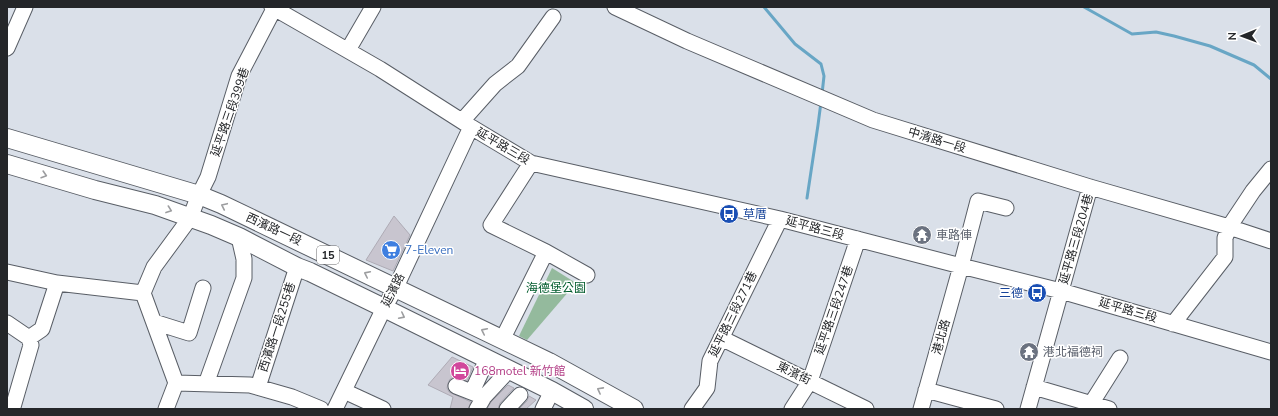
<svg xmlns="http://www.w3.org/2000/svg" width="1278" height="416" viewBox="0 0 1278 416" font-family="'Nunito Sans','Noto Sans TC',sans-serif">
	<style>
		.green { fill: #94ba9d }
		.lines { fill: none; stroke-linecap: round; stroke-linejoin: round }
		.stream { stroke: #68a6c5; stroke-width: 3 }
		.building { fill: #c8c5cf; stroke: #aeabb5 }
		.minor-casing { stroke: #595e66; stroke-width: 17 }
		.major-casing { stroke: #595e66; stroke-width: 20 }
		.minor { stroke: #fff; stroke-width: 15 }
		.major { stroke: #fff; stroke-width: 18 }
		.oneway { stroke: #9c9d9f }
		.labels { text-anchor: middle; stroke-width: 3; stroke-linejoin: round; paint-order: stroke }
		.shield { fill: #fff; stroke: #666769; stroke-width: 1 }
		.shield-label { font-size: 11px; font-weight: bold; fill: #242629 }
		.street-label { font-size: 12px; fill: #242629; stroke: #fff }
		.transit-label { font-size: 12px; fill: #164399; stroke: #fff; text-anchor: start }
		.worship-label { font-size: 12px; fill: #5b616d; stroke: #fff; text-anchor: start }
		.shop-label { font-size: 12px; fill: #366cbe; stroke: #fff; text-anchor: start }
		.park-label { font-size: 12px; fill: #015b2c; stroke: #fff }
		.hotel-label { font-size: 12px; fill: #b23c85; stroke: #fff; text-anchor: start }
	</style>
	<rect width="100%" height="100%" fill="#dae0e9"/>
	<path class="green" d="M552,268L576,283L527,340L519,336Z"/>
	<g class="lines">
		<path class="stream" d="M764,7L795,44L821,64L824,76L822,94
			M1084,7L1132,34L1156,32L1174,36L1210,46L1254,65L1271,79
			M807,198L818,125L821,102"/>
	</g>
	<path class="building" d="M394,216L410,235L393,271L366,260Z
		M1022,347H1035L1034,356H1022Z
		M452,357L473,367L467,381L455,377L450,379L448,383L447,388L449,392L471,402L468,409H450L453,397L428,385Z
		M508,385L514,388L500,403L498,409H487L491,402Z
		M529,396L536,400L526,409H519L527,401Z"/>
	<g class="lines">
		<g class="minor-casing">
			<path id="minor" d="M272,7L380,69L471,127L531,163L780,219L961,266L1061,291L1271,352
				M615,7L687,41L873,120L1090,187L1229,227L1271,241
				M7,48L25,7
				M348,50L373,7
				M462,121L495,84L518,66L553,17
				M531,163L491,225L546,252L587,275
				M7,272L57,283
				M154,322L189,333L203,288
				M7,323L29,338L31,345L13,407
				M1173,324L1225,257V238L1229,227L1253,191L1271,169
				M29,338L42,329L57,283L143,293
				M721,338L866,409
				M502,340L546,252
				M176,383L143,293L154,267L190,218L199,195L208,177L239,76L275,7
				M176,383L250,385L292,397L321,409
				M206,384L244,278V259L239,237
				M456,386L484,397L477,409
				M258,387L297,267
				M1034,387L1109,409
				M926,390L996,409
				M344,391L383,409
				M472,392L487,359
				M484,397L509,370
				M1091,404L1120,358
				M166,409L176,383
				M335,409L384,308L395,289L471,127
				M507,409L520,395
				M543,409L552,391
				M692,409L707,388L710,361L780,219
				M792,409L810,381L858,239
				M921,409L961,266L978,201L1006,208
				M1028,409L1090,187"/>
		</g>
		<g class="major-casing">
			<path id="major" d="M7,138L199,195L221,204L549,362L634,409
				M7,164L95,190L155,205L211,225L239,237L297,267L310,272L384,308L552,391L584,409"/>
		</g>
		<use href="#minor" class="minor"/>
		<use href="#major" class="major"/>
	</g>
	<defs><path id="oneway-chevron" d="M-2-3.5L2.5 0L-2 3.5" fill="none" stroke-width="1.6" stroke-linecap="round" stroke-linejoin="round"/></defs>
	<g class="oneway">
		<use href="#oneway-chevron" transform="translate(44 175) rotate(17)"/>
		<use href="#oneway-chevron" transform="translate(224 206) rotate(-155)"/>
		<use href="#oneway-chevron" transform="translate(169 210) rotate(20)"/>
		<use href="#oneway-chevron" transform="translate(367 274) rotate(-154)"/>
		<use href="#oneway-chevron" transform="translate(402 316) rotate(27)"/>
		<use href="#oneway-chevron" transform="translate(484 331) rotate(-154)"/>
		<use href="#oneway-chevron" transform="translate(600 390) rotate(-152)"/>
	</g>
	<defs>
		<g id="bus-disc" transform="scale(1)"><circle r="9.5" fill="#1a4fb4" stroke="#fff"/><path d="M-5-6H5V4H4V6H2V4H-2V6H-4V4H-5ZM-3.5-4V0h7V-4ZM-3.5 1.2v1.5H-2V1.2ZM2 1.2v1.5H3.5V1.2Z" fill="#fff"/></g>
		<g id="temple-disc" transform="scale(1)"><circle r="9.5" fill="#6b7280" stroke="#fff"/><path d="M0-6L5-2H3V0L6.5 2.5H4V6H1.5V3h-3V6H-4V2.5H-6.5L-3 0V-2H-5Z" fill="#fff"/></g>
		<g id="supermarket-disc" transform="scale(1)"><circle r="9.5" fill="#3f7fe0" stroke="#fff"/><path d="M-6-5.5h2.5l.6 2H6L4.5 2H-2.5L-4.4-4H-6ZM-1.5 3.2a1.3 1.3 0 1 0 .1 0ZM3 3.2a1.3 1.3 0 1 0 .1 0Z" fill="#fff"/></g>
		<g id="hotel-disc" transform="scale(1)"><circle r="9.5" fill="#d1479c" stroke="#fff"/><path d="M-6-4.5h1.5V1H6V5H4.5V3h-9V5H-6ZM-4 0a1.8 1.8 0 1 1 3.6 0ZM.5 0V-2.5h3Q6-2.5 6 0Z" fill="#fff"/></g>
	</defs>
	<g fill-rule="evenodd">
		<use href="#bus-disc" x="729" y="214"/>
		<use href="#temple-disc" x="922" y="235"/>
		<use href="#supermarket-disc" x="391" y="250"/>
		<use href="#bus-disc" x="1037" y="293"/>
		<use href="#temple-disc" x="1029" y="352"/>
		<use href="#hotel-disc" x="460" y="371"/>
	</g>
	<g class="labels">
		<rect class="shield" x="317" y="246" width="22" height="18" rx="3"/>
		<g class="shield-label">
			<text x="328" y="259">15</text>
		</g>
		<g class="street-label">
			<text transform="translate(230 112) rotate(-71)" y="4">延平路三段399巷</text>
			<text transform="translate(937 140) rotate(17)" y="4">中清路一段</text>
			<text transform="translate(503 146) rotate(30)" y="4">延平路三段</text>
			<text transform="translate(815 228) rotate(15)" y="4">延平路三段</text>
			<text transform="translate(274 229) rotate(25)" y="4">西濱路一段</text>
			<text transform="translate(1076 239) rotate(-74)" y="4">延平路三段204巷</text>
			<text transform="translate(393 290) rotate(-63)" y="4">延濱路</text>
			<text transform="translate(834 310) rotate(-71)" y="4">延平路三段247巷</text>
			<text transform="translate(1128 310) rotate(16)" y="4">延平路三段</text>
			<text transform="translate(733 314) rotate(-64)" y="4">延平路三段271巷</text>
			<text transform="translate(277 327) rotate(-72)" y="4">西濱路一段255巷</text>
			<text transform="translate(941 337) rotate(-74)" y="4">港北路</text>
			<text transform="translate(794 373) rotate(26)" y="4">東濱街</text>
		</g>
		<g class="transit-label">
			<text x="743" y="218">草厝</text>
			<text x="1023" y="297" text-anchor="end">三德</text>
		</g>
		<g class="worship-label">
			<text x="936" y="239">車路俥</text>
			<text x="1043" y="356">港北福德祠</text>
		</g>
		<g class="shop-label">
			<text x="405" y="254">7-Eleven</text>
		</g>
		<g class="park-label">
			<text x="556" y="292">海德堡公園</text>
		</g>
		<g class="hotel-label">
			<text x="474" y="375">168motel 新竹館</text>
		</g>
	</g>
	<rect width="1278" height="416" fill="none" stroke="#242629" stroke-width="16"/>
	<g transform="translate(1242 36) rotate(269)" stroke="#ffffff" stroke-width="3" paint-order="stroke">
	<path d="M0-3L7 15L0 10L-7 15Z" fill="#242629"/>
	<text y="-6" font-size="11" font-weight="bold" text-anchor="middle" fill="#242629">N</text>
	</g>
</svg>
